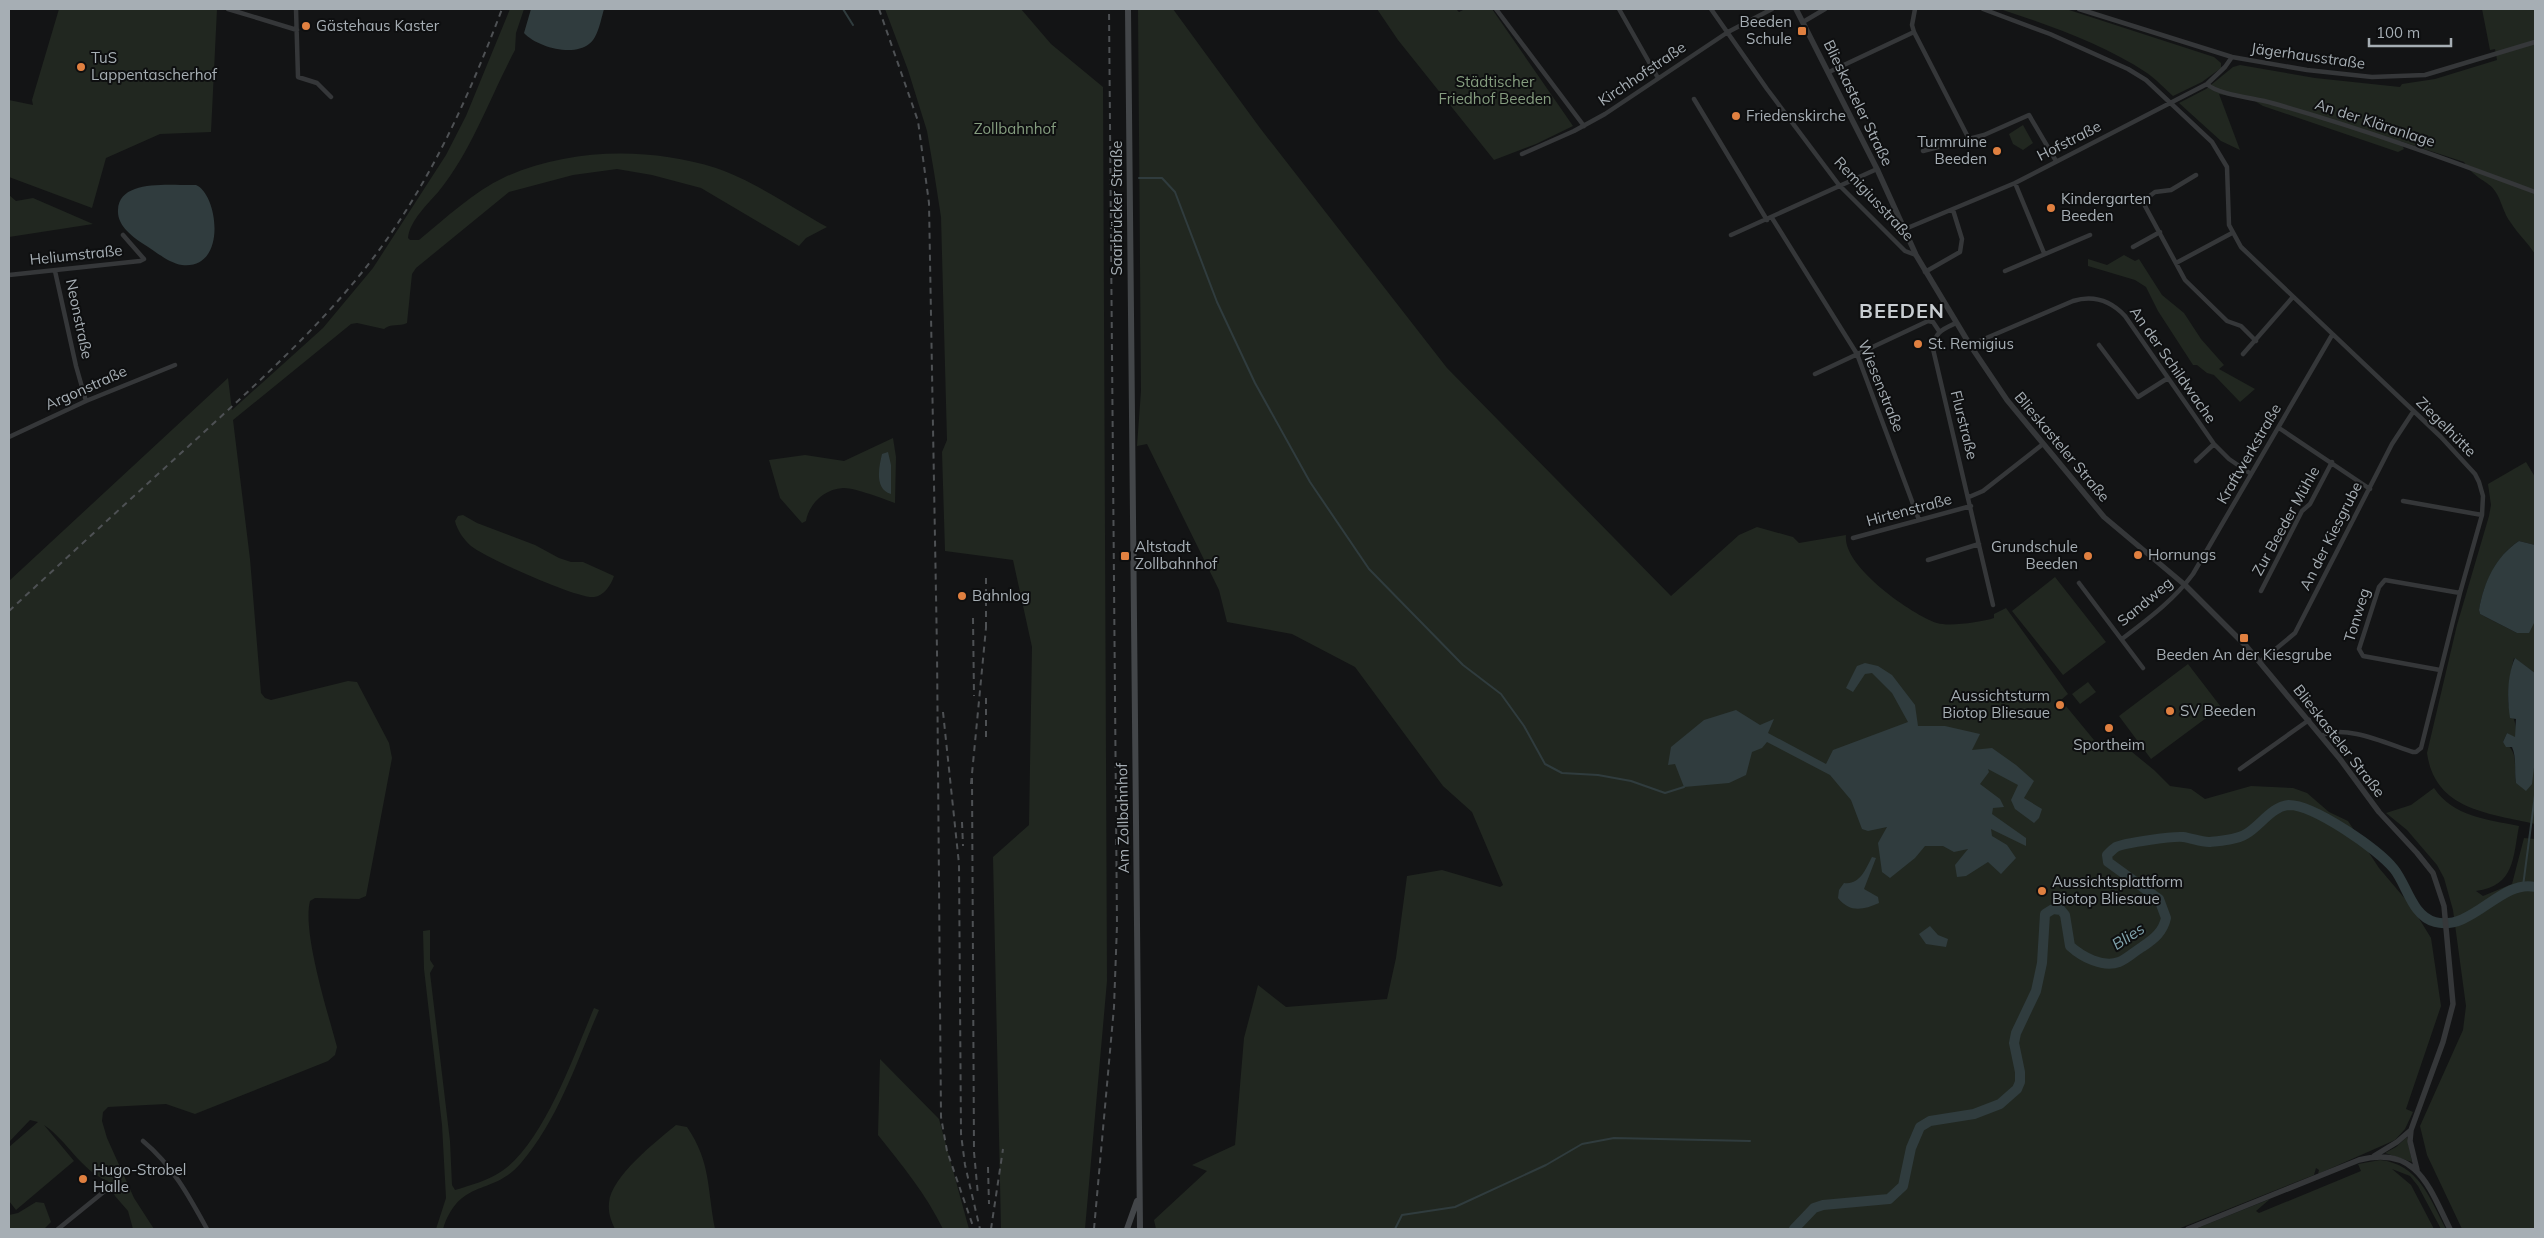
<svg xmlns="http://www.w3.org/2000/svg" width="2544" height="1238" viewBox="0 0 2544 1238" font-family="Mulish,sans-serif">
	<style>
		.green { fill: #212720 }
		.water { fill: #303c3e }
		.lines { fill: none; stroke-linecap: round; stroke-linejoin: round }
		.stream { stroke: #303c3e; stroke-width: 2 }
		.river { stroke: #303c3e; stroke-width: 10 }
		.minor { stroke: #353739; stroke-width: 4.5 }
		.tertiary { stroke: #353739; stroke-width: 5.5 }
		.secondary { stroke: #434649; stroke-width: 6 }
		.rail { stroke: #4e5154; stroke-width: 2; stroke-dasharray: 6 5; stroke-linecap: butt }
		.poi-dot { fill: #e08040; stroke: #0e0f10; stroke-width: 2 }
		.labels { text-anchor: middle; stroke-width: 4; stroke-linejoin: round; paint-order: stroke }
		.poi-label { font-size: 15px; fill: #a6aeb4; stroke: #0e0f10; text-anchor: start }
		.street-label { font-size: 15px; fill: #a6aeb4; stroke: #0e0f10 }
		.park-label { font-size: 15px; fill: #859d7f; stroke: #0e0f10 }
		.water-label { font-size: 16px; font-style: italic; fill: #80a3ac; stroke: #0e0f10 }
		.district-label { font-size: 20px; font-weight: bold; letter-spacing: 1px; fill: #c7ccd0; stroke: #0e0f10 }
	</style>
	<rect width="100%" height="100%" fill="#131415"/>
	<path class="green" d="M59,9H217L211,132L160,134L106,158L92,208L9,177V100L33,105L32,100Z
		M510,9H524L516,33L515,50C490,97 472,150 439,191C428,204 410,220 408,238L410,240H419C446,218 473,192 505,177C571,148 648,147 716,168C750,179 795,209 827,227L806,238L799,246L701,188L652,175L617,169L573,175L509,192L416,268L412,274L407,323C399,327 391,323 384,329L357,323L351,324L233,420L250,559L261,693L265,698L271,700L348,681L357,682L389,743L392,758L366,896L359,899L315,898L310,901C302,932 328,1013 337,1047L335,1055L328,1061L195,1114L166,1104L108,1107L103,1112L102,1121L107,1138L134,1198L154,1229H133L128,1211L115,1196L108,1181C81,1171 67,1140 44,1125L74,1161L16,1210L9,1201V1147L38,1122L30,1120L9,1142V581L228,378L232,410L323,328L373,268L446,155L466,116Z
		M885,9H1021L1051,44L1103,87L1107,981L1085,1229H1001L993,857L1029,825L1032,647L1013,560L945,551L942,452L947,440L941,217L934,172L927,131L908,70Z
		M1138,9H1173L1260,128L1447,368L1671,596L1739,535L1757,527L1793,537L1799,543L1846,535C1842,566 1911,614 1937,623C1949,627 1982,622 1994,618V614L2006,608L2068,694L2061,700L2094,740L2113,752H2132L2154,770L2170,786L2191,789L2205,799L2251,786L2293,788L2307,793L2329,812L2348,821L2379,868L2412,907L2431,938L2441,1006L2406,1109L2413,1112L2405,1129L2395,1140L2318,1174L2319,1170L2316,1168L2314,1175L2178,1229H1156L1154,1220L1207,1171L1192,1165L1235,1145L1244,1038L1258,985L1286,1007L1387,999L1396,958L1407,876L1442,870L1500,887L1503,885L1472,812L1443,786L1355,667L1292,634L1227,622L1219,590L1147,444L1137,446L1141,391Z
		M1377,9H1456L1459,12L1465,9H1492L1573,126L1536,144L1494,160L1398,40Z
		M2000,9H2066L2214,57L2221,63V68L2202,82L2173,96C2165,89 2156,79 2147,73C2103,44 2051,26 2000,9Z
		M2482,9H2535V254C2528,243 2518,234 2511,223C2503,213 2502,201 2495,191C2489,181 2474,179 2464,162L2400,141L2404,149L2398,152L2263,106L2253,100L2219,94L2240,150L2221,141L2179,103L2206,89L2233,67L2240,65L2315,78L2400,87L2402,84L2435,79L2497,60L2495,49L2490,50Z
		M2023,125L2033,143L2023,150L2013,144L2009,134Z
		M9,195L16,201L33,198L93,224L9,237Z
		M2124,255L2135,261L2139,259L2162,295L2184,313L2201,339L2224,365L2219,369L2255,389L2240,402L2214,375L2207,373L2197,365H2193L2158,311L2146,287L2135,280L2088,266V259L2107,265Z
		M893,438L896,457L895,503C884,499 853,487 843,488C824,489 809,504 806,521L802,523L780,498L769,460L805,455L844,461Z
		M2526,462L2535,477V545L2519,541C2495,557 2484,583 2479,610L2480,614L2517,633L2535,621V673L2514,658C2511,669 2506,696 2509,707C2513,718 2518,724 2515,738L2507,733L2503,742C2520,751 2513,767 2516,783L2535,759V728V824C2488,813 2435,810 2427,753L2457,625L2489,516L2491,505L2488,484Z
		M463,515L477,523L535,545L559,558L571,562H583L614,576C611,585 604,596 594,597C578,599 486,558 471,546C464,540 457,530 455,521L458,516Z
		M2055,577L2106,642L2063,675L2012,611Z
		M2188,664L2221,707L2151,759L2119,716Z
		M2088,682L2096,692L2080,704L2072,694Z
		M2434,788C2454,817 2486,819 2519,826C2513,857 2515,886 2476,891L2483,896L2512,884L2524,838L2535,839V1229H2462L2427,1155L2420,1126L2463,1030L2466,1006L2453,910L2444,878L2437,865L2407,830L2386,813L2411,805Z
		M430,930V960L434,966L430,973L450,1141L452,1185L455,1190C469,1186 489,1180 502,1171C544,1142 574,1055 594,1008L599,1010C577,1061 558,1120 521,1163C492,1197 460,1177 443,1229H436L446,1198L442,1125L424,969L423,931Z
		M880,1059L939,1119L969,1229H943C926,1194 902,1165 878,1135Z
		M676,1125L687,1127C711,1162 707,1188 715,1229H615C611,1221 608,1213 609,1203C611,1176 657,1141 676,1125Z
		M2407,1137L2412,1162L2385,1153L2396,1147Z
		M2380,1160C2419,1164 2430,1199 2446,1229H2441L2418,1186L2410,1176L2392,1169L2411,1185L2434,1229H2195L2270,1199L2256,1211L2259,1213L2361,1171L2358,1164Z
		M36,1202L44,1203L51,1222L44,1229H9V1215L18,1213Z"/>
	<path class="water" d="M531,9H604C601,19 598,38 589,44C573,57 537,47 524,33Z
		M196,185C218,194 228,270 182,265C169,263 156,252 145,245C133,237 117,226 118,210C119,178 173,186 196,185Z
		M888,452L891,465V494C874,489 879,467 882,454Z
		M2519,541L2535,545V621L2529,633H2517L2480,614L2479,610C2484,582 2495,557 2519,541Z
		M2515,658L2535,673V759L2532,784L2526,791L2516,783C2514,771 2517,758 2512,747H2506L2503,742L2507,733L2515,737L2516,719L2510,718C2507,699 2507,676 2515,658Z
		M1865,663L1878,666L1892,675L1915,705L1918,726H1945L1980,734L1972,750L1992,748L2016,765L2034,781L2024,798L2042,809L2039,818L2034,823L2015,809L2011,800L2018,785L1988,769L1989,772L1980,784L2000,799L2004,807L1993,808L1992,814L2026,838V846L1991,829L1992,836L2007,845L2016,858L2001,874L1988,862L1966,876L1957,877L1955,865L1968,849L1954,852L1943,846H1925L1915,858L1890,878L1882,872L1878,843L1887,827L1868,831L1862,829L1851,800L1830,775L1767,742L1762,748L1752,752L1746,775L1729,783L1684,787L1675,764L1668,765L1671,747L1704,720L1736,710L1760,725L1774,719L1768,733L1826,764L1833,750L1908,722L1892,693L1872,673L1865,674L1853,692L1846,688L1857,666Z
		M1872,857L1876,858L1864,889L1878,897L1879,903C1863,910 1850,913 1838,898L1839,890L1844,883C1860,885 1865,870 1872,857Z
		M1930,926L1938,935L1948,939L1946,947L1926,944L1919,934Z"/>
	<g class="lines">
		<path class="stream" d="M843,9L853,25
			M1139,178H1162L1175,192L1217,302L1255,383L1310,482L1369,569L1463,665L1501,694L1524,726L1545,764L1562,773L1598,775L1631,781L1665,793L1684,787
			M2523,886L2535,795
			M1395,1229L1402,1215L1455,1207L1546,1165L1582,1144L1614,1138L1750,1141"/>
		<path class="river" d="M1794,1229L1814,1208L1823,1205L1889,1199L1903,1186L1911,1148L1920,1127L1930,1121L1974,1114L2000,1104L2017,1089L2020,1082V1072L2014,1043L2016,1033L2036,991L2042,963L2045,914L2053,909L2061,910L2065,915L2070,946C2082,957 2103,968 2119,962C2127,959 2135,951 2142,947C2154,939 2163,932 2166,918L2159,899L2108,862L2107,855C2110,852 2113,849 2116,847C2124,843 2173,836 2183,837C2192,838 2200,842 2209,842C2220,841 2236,840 2246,834C2260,826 2272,806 2289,805C2314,805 2378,849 2394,869C2407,885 2412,916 2435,922C2472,932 2501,879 2535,887"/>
		<path class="minor" d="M228,9L297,30
			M296,9L298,77L317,83L331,97
			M1496,9L1584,126
			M1619,9L1658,78
			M1711,9L1767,89L1839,185L1905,251L1916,255
			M1915,9L1912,25L1914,32L1969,139
			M1983,9L2050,34L2128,69L2146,80L2212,142L2227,167L2229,225L2241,247L2441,437L2475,474L2479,482L2483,496L2482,515L2460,593L2421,748L2416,752H2413C2390,745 2344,723 2321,736
			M2079,9L2232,57L2307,70L2372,77L2425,75L2535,42
			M1803,22L1825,9
			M1829,72L1914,32
			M2207,84C2218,95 2256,98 2272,103C2361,128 2449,160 2535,192
			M1694,99L1767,220
			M1923,151L1984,135L2029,115L2056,161
			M1522,154L1574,131L1605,114L1728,32L1772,9
			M2196,175L2171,190L2155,192L2147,198L2145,206L2185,280L2227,321L2241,326L2256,341
			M2015,183L2044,253
			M1772,218L1857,354L1919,520
			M1905,229L2015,183L2207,84L2225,67L2232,57
			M1731,235L1877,169
			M2133,247L2160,232
			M2176,263L2232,233
			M55,271L76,366L86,401
			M2005,271L2090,235
			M1925,272L1960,252L1962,239L1953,210
			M9,275L140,261L144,259L123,235
			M1956,323C1943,329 1934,332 1933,349L1993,605
			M1970,345L2073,301C2093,295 2111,301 2125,316L2214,444L2229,459L2251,474
			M2099,345L2138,397L2168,378
			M2243,354L2292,298
			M1815,374L1928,321L1933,322L1939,331
			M2279,428L2370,489
			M9,437L86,401L175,365
			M2196,461L2214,444
			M1969,497L1983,491L2043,444
			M2403,501L2482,515
			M1853,538L1971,506
			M1928,560L1979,544
			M2079,583L2143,668
			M2261,591L2302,511L2310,504L2332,462
			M2122,639C2148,619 2174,600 2193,574L2332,335
			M2260,662L2295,633L2392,444L2413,412
			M2440,670L2363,656L2359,649L2379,587L2385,580L2460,593
			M2240,769L2309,720
			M143,1141C172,1165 189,1196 207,1229
			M58,1229L106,1190"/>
		<path class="tertiary" d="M1796,9L1877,169L1916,255L1970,345L2007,400L2104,517L2185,585L2247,647L2340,759L2379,812L2417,853L2433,873L2444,906L2453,1004L2443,1042L2411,1130L2410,1141L2417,1170
			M2374,1156L2397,1142L2411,1130
			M2188,1229L2359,1160C2417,1145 2429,1187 2450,1229"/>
		<path class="secondary" d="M1128,9L1140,1229
			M1127,1229L1137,1201"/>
		<path class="rail" d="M879,9L918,121L929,203L937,651L941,1117L947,1151L974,1229
			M986,578V633
			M9,611C73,552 137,493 202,434C267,374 333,315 385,242C436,170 471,91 502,9
			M973,618L974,696
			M986,698V741
			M943,712L959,864L961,1134L965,1165L980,1229
			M972,778L974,1152L978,1195
			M971,784L986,628
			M962,822L963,846
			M988,1167L989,1204
			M991,1229L1003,1149
			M1094,1229L1114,1007L1117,925L1109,9"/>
	</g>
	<g class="poi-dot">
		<circle cx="306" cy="26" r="5"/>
		<rect x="1797" y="26" width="10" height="10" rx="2.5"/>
		<circle cx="81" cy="67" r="5"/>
		<circle cx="1736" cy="116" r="5"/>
		<circle cx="1997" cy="151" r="5"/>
		<circle cx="2051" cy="208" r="5"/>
		<circle cx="1918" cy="344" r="5"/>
		<circle cx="2138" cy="555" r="5"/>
		<rect x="1120" y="551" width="10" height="10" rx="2.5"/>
		<circle cx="2088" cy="556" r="5"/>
		<circle cx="962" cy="596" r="5"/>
		<rect x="2239" y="633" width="10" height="10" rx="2.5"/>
		<circle cx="2060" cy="705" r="5"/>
		<circle cx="2170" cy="711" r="5"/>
		<circle cx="2109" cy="728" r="5"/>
		<circle cx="2042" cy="891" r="5"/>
		<circle cx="83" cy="1179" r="5"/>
	</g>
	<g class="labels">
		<g class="poi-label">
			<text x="1792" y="27" text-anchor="end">Beeden<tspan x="1792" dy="17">Schule</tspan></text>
			<text x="316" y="31">Gästehaus Kaster</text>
			<text x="91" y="63">TuS<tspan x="91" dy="17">Lappentascherhof</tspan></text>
			<text x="1746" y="121">Friedenskirche</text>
			<text x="1987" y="147" text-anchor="end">Turmruine<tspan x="1987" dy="17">Beeden</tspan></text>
			<text x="2061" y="204">Kindergarten<tspan x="2061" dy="17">Beeden</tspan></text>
			<text x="1928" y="349">St. Remigius</text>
			<text x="1135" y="552">Altstadt<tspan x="1135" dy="17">Zollbahnhof</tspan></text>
			<text x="2078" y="552" text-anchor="end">Grundschule<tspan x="2078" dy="17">Beeden</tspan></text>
			<text x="2148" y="560">Hornungs</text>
			<text x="972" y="601">Bahnlog</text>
			<text x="2244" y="660" text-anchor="middle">Beeden An der Kiesgrube</text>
			<text x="2050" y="701" text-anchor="end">Aussichtsturm<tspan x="2050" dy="17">Biotop Bliesaue</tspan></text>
			<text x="2180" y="716">SV Beeden</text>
			<text x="2109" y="750" text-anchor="middle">Sportheim</text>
			<text x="2052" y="887">Aussichtsplattform<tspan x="2052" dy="17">Biotop Bliesaue</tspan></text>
			<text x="93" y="1175">Hugo-Strobel<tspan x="93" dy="17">Halle</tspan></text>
		</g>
		<g class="street-label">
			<text transform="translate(2308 56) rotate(8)" y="5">Jägerhausstraße</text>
			<text transform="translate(1642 74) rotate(-34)" y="5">Kirchhofstraße</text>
			<text transform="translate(1858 103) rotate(64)" y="5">Blieskasteler Straße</text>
			<text transform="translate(2375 123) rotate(18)" y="5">An der Kläranlage</text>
			<text transform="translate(2069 141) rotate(-27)" y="5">Hofstraße</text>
			<text transform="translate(1874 199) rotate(47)" y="5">Remigiusstraße</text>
			<text transform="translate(1117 208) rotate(-90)" y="5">Saarbrücker Straße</text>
			<text transform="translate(76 255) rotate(-6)" y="5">Heliumstraße</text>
			<text transform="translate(79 319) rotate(78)" y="5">Neonstraße</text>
			<text transform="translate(2173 365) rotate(55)" y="5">An der Schildwache</text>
			<text transform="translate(1881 386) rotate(68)" y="5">Wiesenstraße</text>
			<text transform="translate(86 388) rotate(-24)" y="5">Argonstraße</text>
			<text transform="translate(1964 425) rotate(76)" y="5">Flurstraße</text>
			<text transform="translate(2446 427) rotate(45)" y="5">Ziegelhütte</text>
			<text transform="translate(2062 447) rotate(50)" y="5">Blieskasteler Straße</text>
			<text transform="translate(2249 454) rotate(-60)" y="5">Kraftwerkstraße</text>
			<text transform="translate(1909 510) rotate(-15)" y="5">Hirtenstraße</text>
			<text transform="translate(2286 521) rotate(-61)" y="5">Zur Beeder Mühle</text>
			<text transform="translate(2331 536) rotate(-63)" y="5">An der Kiesgrube</text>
			<text transform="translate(2145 602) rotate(-40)" y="5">Sandweg</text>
			<text transform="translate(2357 615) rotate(-73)" y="5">Tonweg</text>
			<text transform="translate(2339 741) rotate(52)" y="5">Blieskasteler Straße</text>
			<text transform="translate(1123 818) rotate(-91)" y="5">Am Zollbahnhof</text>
		</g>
		<g class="park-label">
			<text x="1495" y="87">Städtischer<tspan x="1495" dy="17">Friedhof Beeden</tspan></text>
			<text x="1015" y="134">Zollbahnhof</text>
		</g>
		<g class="water-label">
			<text transform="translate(2128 936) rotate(-33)" y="6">Blies</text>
		</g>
		<g class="district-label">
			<text x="1902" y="318">BEEDEN</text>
		</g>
	</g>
	<rect width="2544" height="1238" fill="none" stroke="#a6aeb4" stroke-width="20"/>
	<path d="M2369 38v8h82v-8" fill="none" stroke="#a6aeb4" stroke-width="2.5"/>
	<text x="2376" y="38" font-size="15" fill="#a6aeb4" stroke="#0e0f10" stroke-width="4" paint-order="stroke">100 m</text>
</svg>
